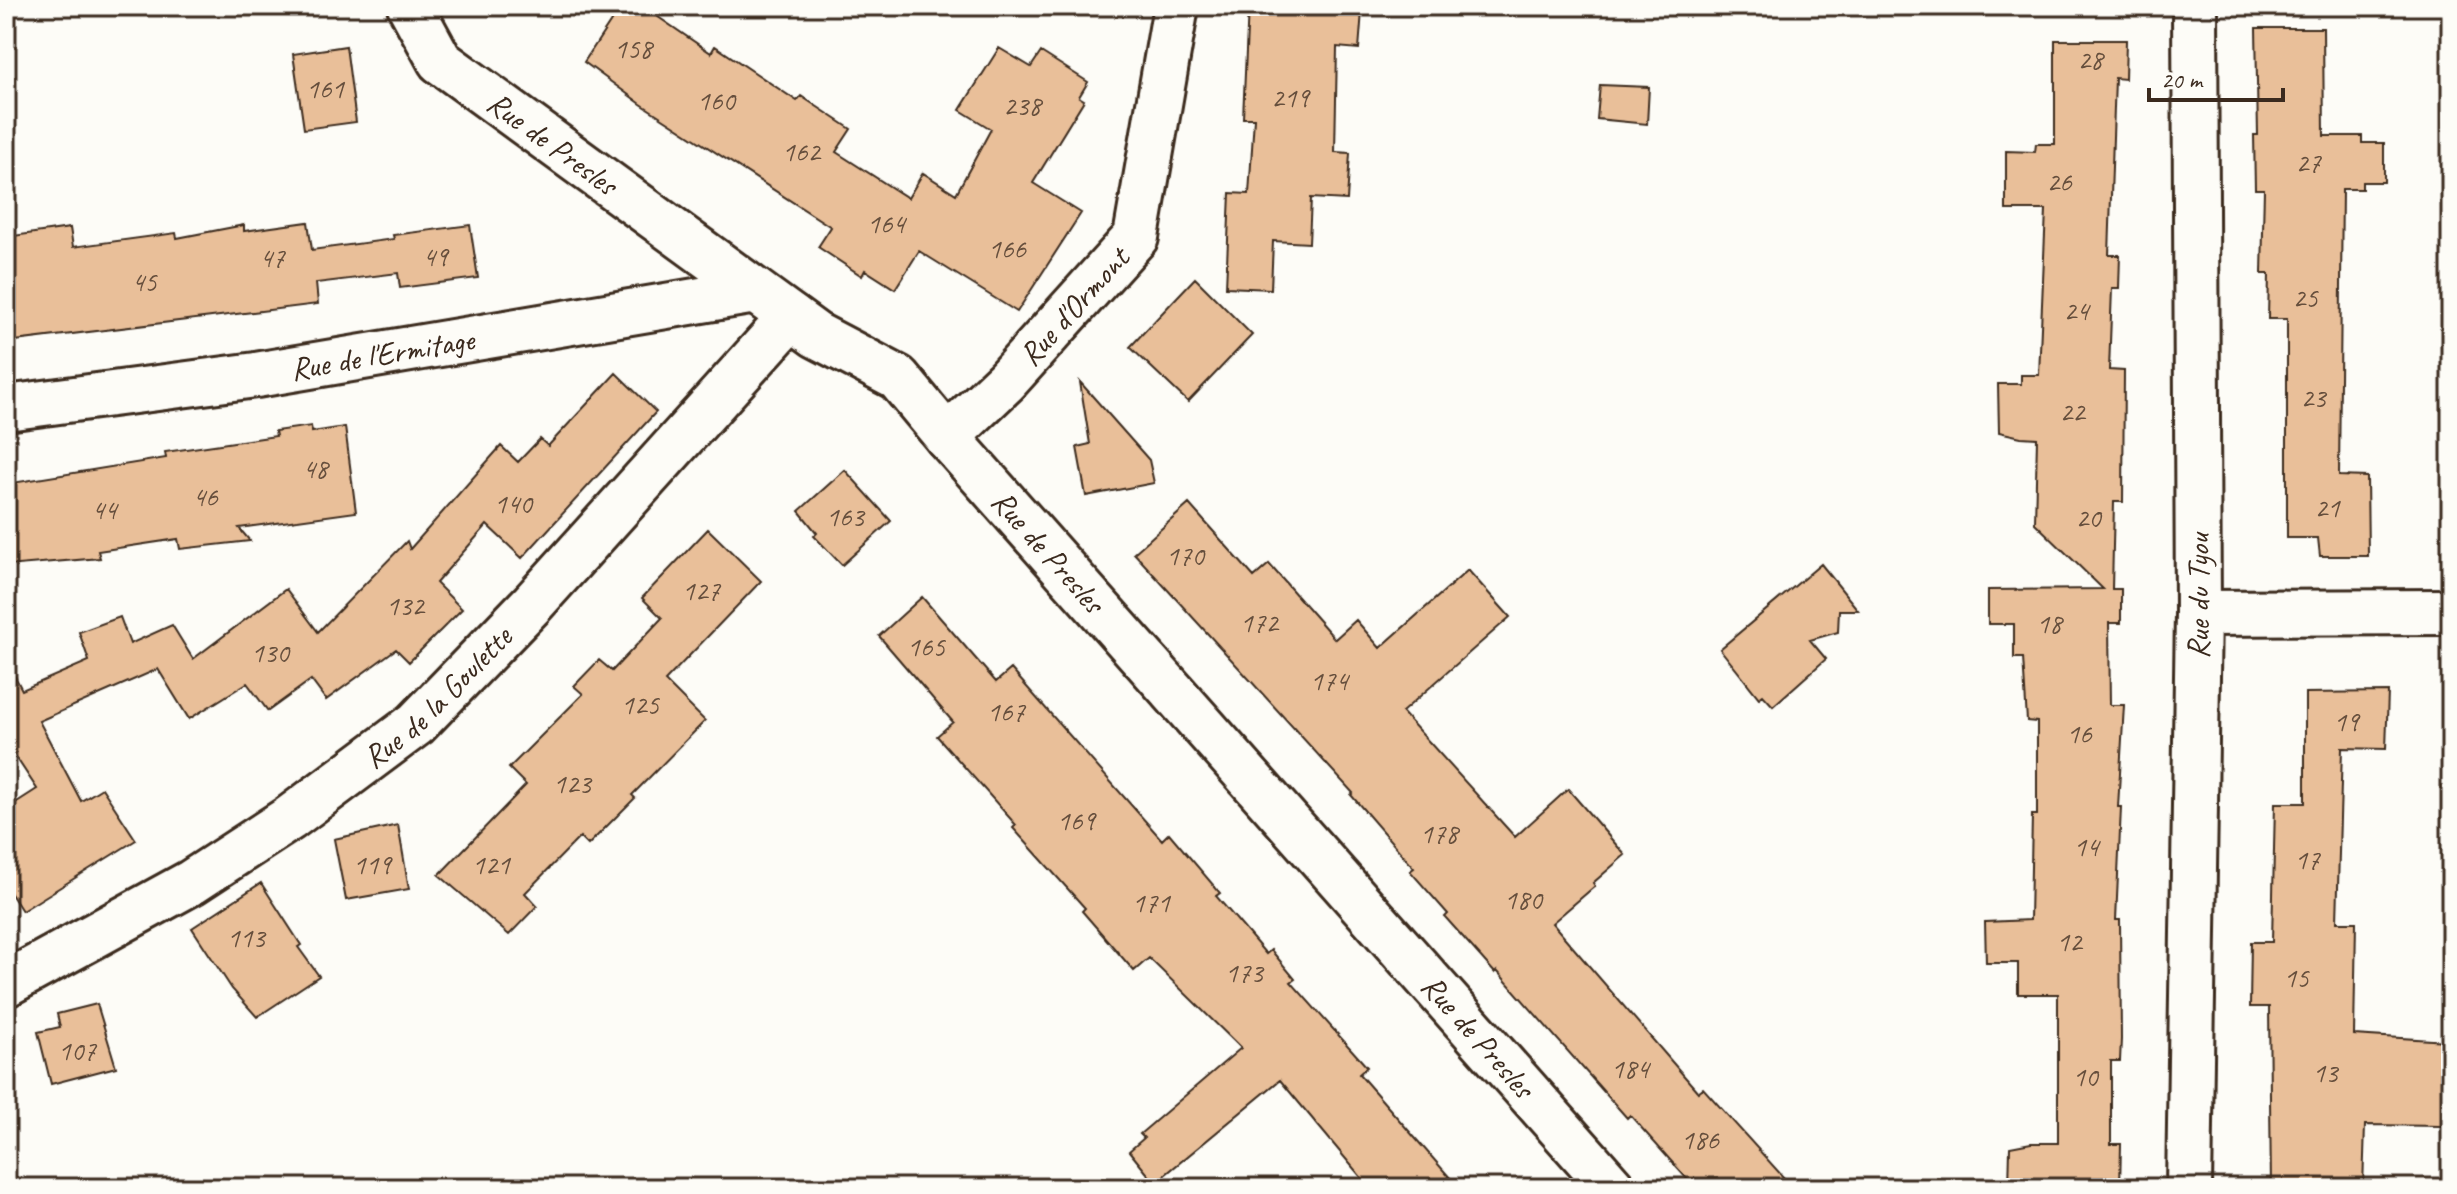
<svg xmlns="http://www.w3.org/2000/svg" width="2457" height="1194" viewBox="0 0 2457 1194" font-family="Caveat,sans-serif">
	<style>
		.building { fill: #e9bf99; stroke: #3b2a1e; stroke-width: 2 }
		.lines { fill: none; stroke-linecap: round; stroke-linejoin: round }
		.minor-casing { stroke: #3b2a1e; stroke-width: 50 }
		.minor { stroke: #fdfcf7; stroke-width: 44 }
		.labels { text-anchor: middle; stroke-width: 8; stroke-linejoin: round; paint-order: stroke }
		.number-label { font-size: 28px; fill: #664f3d }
		.street-label { font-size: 32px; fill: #3b2a1e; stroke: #fdfcf7 }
	</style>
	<rect width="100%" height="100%" fill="#fdfcf7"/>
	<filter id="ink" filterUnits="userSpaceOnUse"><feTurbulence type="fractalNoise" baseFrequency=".0125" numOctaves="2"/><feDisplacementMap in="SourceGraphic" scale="16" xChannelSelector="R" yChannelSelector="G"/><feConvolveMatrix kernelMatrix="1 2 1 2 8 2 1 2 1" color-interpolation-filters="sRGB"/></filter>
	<g filter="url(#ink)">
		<path class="building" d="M621,6H642L711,53L715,46L797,101L801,96L851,129L836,152L908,198L923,173L956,194L991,129L960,110L999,48L1031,67L1041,52L1088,82L1079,97L1084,100L1033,183L1081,213L1017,312L919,251L895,289L865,270L862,276L818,247L831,227L641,104L584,62Z
			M1248,6H1320V9L1362,11L1359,49L1337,47L1335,152L1350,153L1347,200L1311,198L1309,243L1273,241L1271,289L1226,287L1230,193L1249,194L1254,118H1243Z
			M2256,28H2323L2324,136H2362V143H2384V182H2362V189H2342L2339,476L2367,477L2368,556H2320L2318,538H2287V319H2268L2269,274H2262L2264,189H2255L2254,135H2258Z
			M2055,40H2126L2125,79L2115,78L2109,255H2120L2119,288H2112L2109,370L2124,371L2123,502H2114L2112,589H2121V623H2109L2110,705H2124L2118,807H2121L2116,920H2120L2121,1039L2120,1061H2111V1144H2121L2120,1188H2009L2010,1147L2031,1143H2058V994H2018V963H1986L1985,922L2030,920L2032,815H2037V722L2027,721L2023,658H2014V624H1988V590L2103,589L2035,523L2037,438L2021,437L1999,432L1998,384H2021V375H2039L2046,210H2006V151L2035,152L2036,144H2055Z
			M346,46L356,122L304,129L293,54Z
			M1600,85L1649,87L1647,124L1597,119Z
			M308,222L312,250L394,239L393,235L470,225L478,278L400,288L398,273L316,283L318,304L6,342V237L70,228L73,247L176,233L177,238L244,225V231Z
			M1195,278L1252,335L1188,402L1130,347Z
			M616,373L656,412L522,558L487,525L436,583L462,609L409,662L396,649L326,700L311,680L268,711L247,683L189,719L158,669L39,721L81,801L102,788L136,840L22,911L6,886V809L37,789L6,742V659L22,690L89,661L79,632L120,617L130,644L172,625L193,659L286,589L318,632L407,541L410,549L501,446L518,462L540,439L548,446Z
			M1080,382L1149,460L1154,483L1086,496L1077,447L1090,444Z
			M311,426L312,432L345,427L356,512L239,528L250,541L180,549L178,539L98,551L100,558L6,566V484L166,458L165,452L276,436L275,431Z
			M845,470L891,521L842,565L814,536L817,533L799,511Z
			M1189,504L1254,577L1269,564L1335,639L1356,620L1380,648L1468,570L1510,617L1402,712L1515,837L1568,789L1625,855L1593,883L1595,886L1552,923L1698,1092L1703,1088L1793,1188H1695L1630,1115L1627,1118L1497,971L1495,973L1445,917L1448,914L1410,871L1414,868L1351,795L1353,793L1134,553Z
			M708,529L761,581L665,681L705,721L632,795L635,798L588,845L580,837L525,893L537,906L509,935L439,875L526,785L509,768L583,694L574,686L599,660L612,671L662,618L642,598Z
			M1821,564L1858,610H1839L1838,632L1810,640L1826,659L1773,706L1763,695L1759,698L1720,649Z
			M922,597L996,682L1011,669L1162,840L1169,833L1220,893L1216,896L1266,954L1271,950L1295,979L1291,982L1367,1067L1359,1074L1459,1188H1370L1280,1080L1155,1183L1129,1151L1144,1138L1140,1134L1241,1048L1149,958L1134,971L1082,911L1085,908L1013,828L1016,825L937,736L953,722L879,636Z
			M2388,692L2386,749L2342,748L2337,922H2356L2354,1035L2447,1041L2442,1126L2365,1125L2363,1188H2271L2269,1007H2250L2251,942H2272L2275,803H2305V693Z
			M398,825L409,889L346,900L334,839Z
			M261,883L301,945L298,947L319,976L257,1017L232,989L192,928Z
			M97,1004L116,1067L51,1084L38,1032L60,1027L57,1014Z"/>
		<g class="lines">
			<g class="minor-casing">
				<g id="minor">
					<path id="s1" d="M410,6L440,61L816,335L898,378L947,437L1613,1188"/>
					<path id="s2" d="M6,408L256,375L755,291"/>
					<path id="s3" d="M947,437L1006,381L1136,237L1176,6"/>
					<path d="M2198,613L2451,612"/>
					<path id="s4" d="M6,984L192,882L290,818L416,724L533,603L791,317"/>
					<path id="s5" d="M2189,1188L2198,613L2195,6"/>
				</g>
			</g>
			<use href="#minor" class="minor"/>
		</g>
	</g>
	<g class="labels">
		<g class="number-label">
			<text x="633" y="58">158</text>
			<text x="2090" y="69">28</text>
			<text x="325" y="98">161</text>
			<text x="1290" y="107">219</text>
			<text x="716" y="110">160</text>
			<text x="1022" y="115">238</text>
			<text x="801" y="161">162</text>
			<text x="2308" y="172">27</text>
			<text x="2059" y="191">26</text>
			<text x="886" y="233">164</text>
			<text x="1007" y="258">166</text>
			<text x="435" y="266">49</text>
			<text x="272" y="267">47</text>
			<text x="144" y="291">45</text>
			<text x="2305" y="307">25</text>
			<text x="2076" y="320">24</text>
			<text x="2313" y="407">23</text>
			<text x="2072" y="421">22</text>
			<text x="315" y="478">48</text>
			<text x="205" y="506">46</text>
			<text x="513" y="513">140</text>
			<text x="2327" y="517">21</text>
			<text x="104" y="519">44</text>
			<text x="845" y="526">163</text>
			<text x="2088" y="527">20</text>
			<text x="1185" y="565">170</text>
			<text x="701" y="600">127</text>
			<text x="405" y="615">132</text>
			<text x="1259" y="632">172</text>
			<text x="2049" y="633">18</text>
			<text x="926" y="656">165</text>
			<text x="270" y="662">130</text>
			<text x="1329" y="690">174</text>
			<text x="640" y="714">125</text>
			<text x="1006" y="721">167</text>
			<text x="2346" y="731">19</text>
			<text x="2079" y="743">16</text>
			<text x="572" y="793">123</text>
			<text x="1076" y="830">169</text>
			<text x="1439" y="843">178</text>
			<text x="2086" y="856">14</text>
			<text x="2307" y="869">17</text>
			<text x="372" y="874">119</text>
			<text x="491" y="874">121</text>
			<text x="1523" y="909">180</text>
			<text x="1151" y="912">171</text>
			<text x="246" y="947">113</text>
			<text x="2069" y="951">12</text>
			<text x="1244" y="982">173</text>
			<text x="2296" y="987">15</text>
			<text x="77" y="1060">107</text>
			<text x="1630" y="1078">184</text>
			<text x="2325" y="1082">13</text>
			<text x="2085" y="1086">10</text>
			<text x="1700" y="1149">186</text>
		</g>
		<g class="street-label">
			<text dy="11" stroke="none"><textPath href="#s1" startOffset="202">Rue de Presles</textPath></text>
			<text dy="11" stroke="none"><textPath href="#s3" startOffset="182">Rue d'Ormont</textPath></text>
			<text dy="11" stroke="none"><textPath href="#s2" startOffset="380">Rue de l'Ermitage</textPath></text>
			<text dy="11" stroke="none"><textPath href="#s1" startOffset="850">Rue de Presles</textPath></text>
			<text dy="11" stroke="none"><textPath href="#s5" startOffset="592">Rue du Tyou</textPath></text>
			<text dy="11" stroke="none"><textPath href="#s4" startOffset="520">Rue de la Goulette</textPath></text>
			<text dy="11" stroke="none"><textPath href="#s1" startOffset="1498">Rue de Presles</textPath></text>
		</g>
	</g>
	<rect width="2457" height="1194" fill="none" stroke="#fdfcf7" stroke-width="32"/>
	<rect x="16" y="16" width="2425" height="1162" fill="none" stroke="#3b2a1e" stroke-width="3" filter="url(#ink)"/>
	<path d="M2149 88v12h134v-12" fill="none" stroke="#3b2a1e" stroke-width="4"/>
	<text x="2161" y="88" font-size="24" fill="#3b2a1e" stroke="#fdfcf7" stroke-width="6" paint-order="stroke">20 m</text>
</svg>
